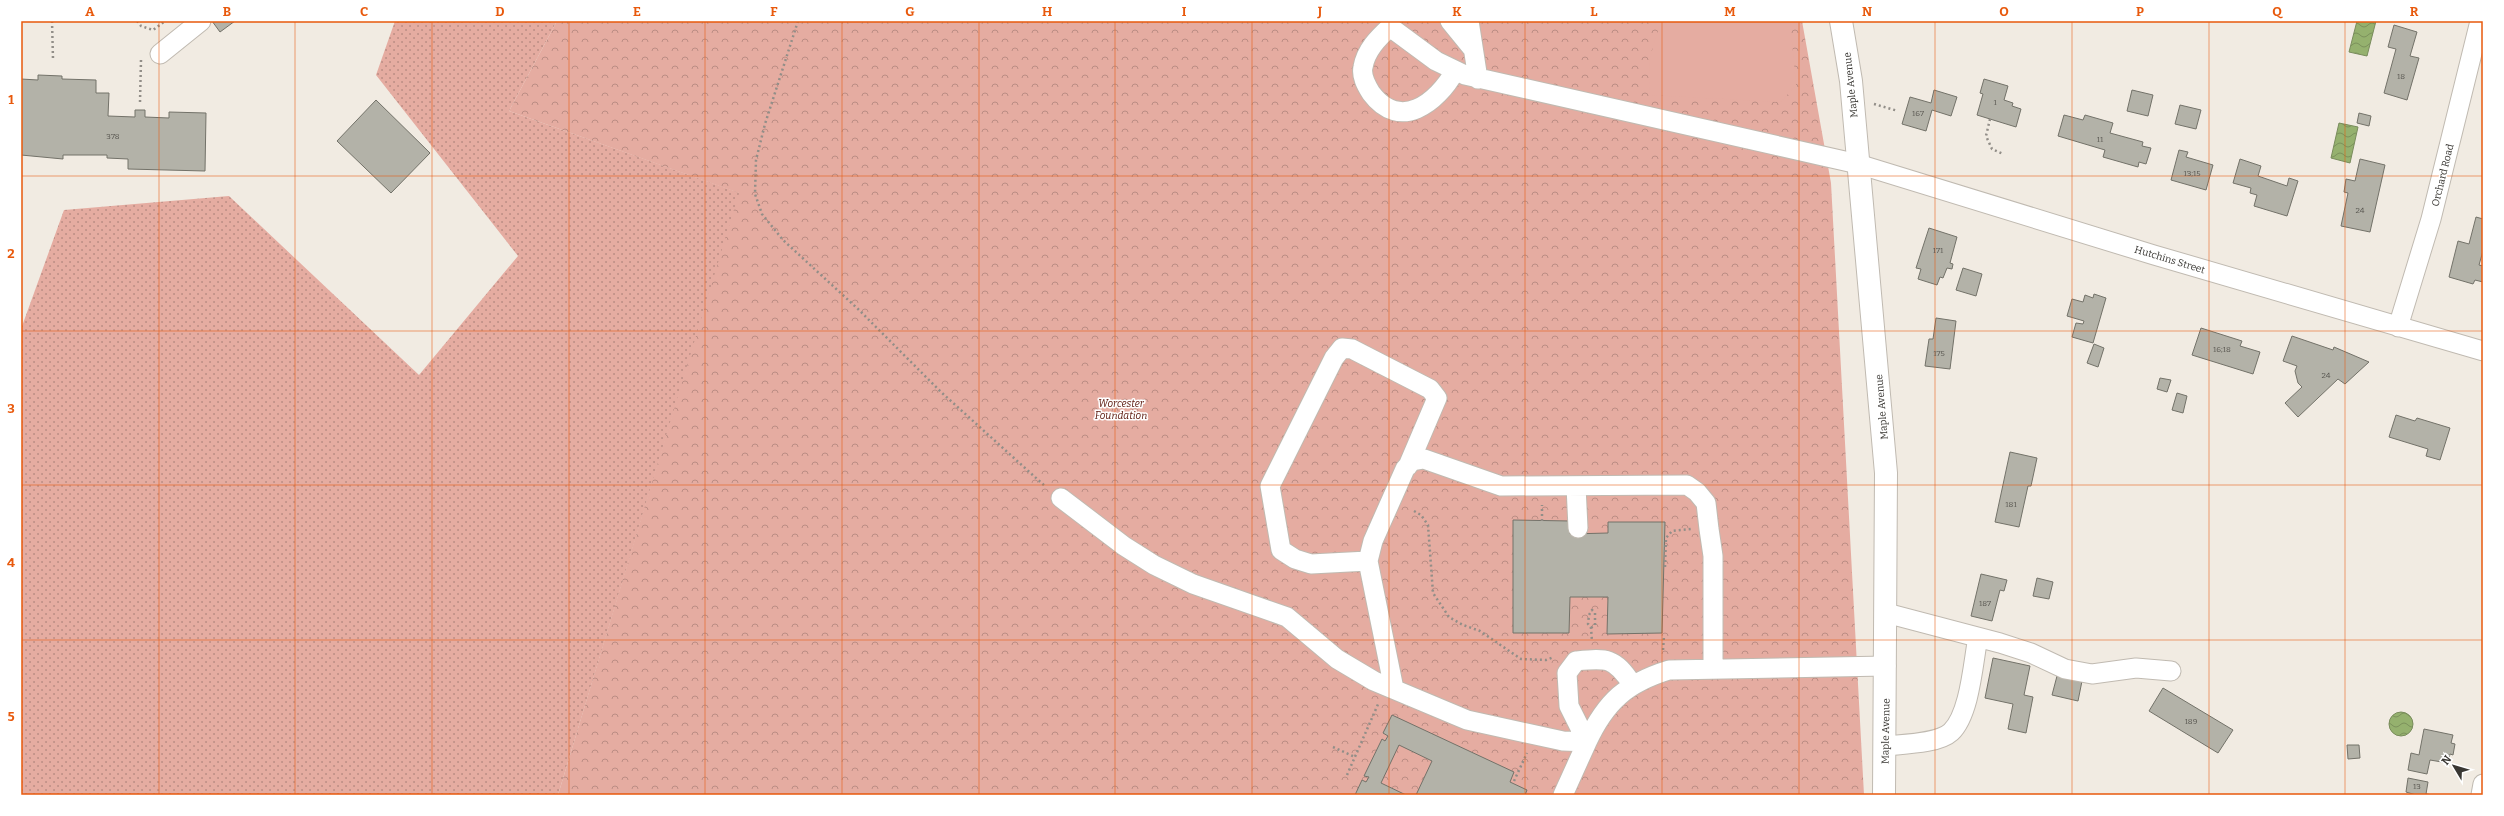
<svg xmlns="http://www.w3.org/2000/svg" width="2504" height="816" viewBox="0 0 2504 816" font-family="Bitter,serif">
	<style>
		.grass { fill: url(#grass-dots) }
		.park { fill: url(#park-crowns) }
		.pitch { fill: #e5aca1 }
		.water { fill: url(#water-waves); stroke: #798c5c }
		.building { fill: #b3b2a8; stroke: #737269 }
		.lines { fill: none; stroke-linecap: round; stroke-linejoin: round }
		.minor-casing { stroke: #c0bab1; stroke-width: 21 }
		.major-casing { stroke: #c0bab1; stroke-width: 24 }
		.path { stroke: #928e88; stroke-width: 2.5; stroke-dasharray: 2 3; stroke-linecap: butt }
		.minor { stroke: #fff; stroke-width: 19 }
		.major { stroke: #fff; stroke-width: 22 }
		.grid { fill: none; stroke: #e8590c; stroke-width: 1; stroke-opacity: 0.55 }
		.labels { text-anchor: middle; stroke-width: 3; stroke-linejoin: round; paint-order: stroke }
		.number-label { font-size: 8px; fill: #585650 }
		.street-label { font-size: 10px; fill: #393733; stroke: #fff }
		.park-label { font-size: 10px; font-style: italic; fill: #571207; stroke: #fff }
		.neatline { fill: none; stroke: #e8590c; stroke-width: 1.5 }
		.grid-label { font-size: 13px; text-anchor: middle; font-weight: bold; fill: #e8590c }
	</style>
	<defs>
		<pattern id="grass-dots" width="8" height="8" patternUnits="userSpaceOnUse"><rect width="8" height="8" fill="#e5aca1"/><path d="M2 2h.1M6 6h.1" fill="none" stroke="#bb8d84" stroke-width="1.8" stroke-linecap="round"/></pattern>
		<pattern id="park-crowns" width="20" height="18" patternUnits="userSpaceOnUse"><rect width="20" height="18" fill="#e5aca1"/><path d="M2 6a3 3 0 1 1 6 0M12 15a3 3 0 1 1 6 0" fill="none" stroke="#bb8d84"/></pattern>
		<pattern id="water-waves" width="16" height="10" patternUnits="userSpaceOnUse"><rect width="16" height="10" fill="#95b16e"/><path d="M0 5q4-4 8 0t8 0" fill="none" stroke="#7b915b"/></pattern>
	</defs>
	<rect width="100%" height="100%" fill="#f1ebe2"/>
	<path class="grass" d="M395,21H557L509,111L740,193L558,795H21V329L64,210L229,196L419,375L518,256L376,75Z"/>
	<path class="park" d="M557,21H1802L1831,183L1864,795H558L739,193L509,111Z"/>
	<path class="pitch" d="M1661,21H1790L1796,85L1781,102L1649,95L1650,57Z"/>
	<path class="water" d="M2357,21H2376L2367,56L2349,52Z
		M2339,123L2358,127L2350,163L2331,158Z
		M2389 724a12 12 0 1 1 24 0a12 12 0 1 1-24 0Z"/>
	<path class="building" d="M212,21H235L220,32Z
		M2394,25L2417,32L2410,56L2419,58L2407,100L2384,93L2396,49L2388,47Z
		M38,75L62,76V79L96,80V93H109L108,116L135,117V110H145V117L169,118V112L206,113L205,171L128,169V159L107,158V155H63V159L21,155V79L38,80Z
		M1984,79L2008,86L2004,100L2013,103L2012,106L2021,109L2016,127L1977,115L1983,94L1980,93Z
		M1934,90L1957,97L1951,116L1932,110L1926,131L1902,124L1910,97L1931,103Z
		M2132,90L2153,95L2148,116L2127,111Z
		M376,100L430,153L391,193L337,141Z
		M2180,105L2201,110L2196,129L2175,124Z
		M2359,113L2371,116L2369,126L2357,123Z
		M2064,115L2083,120L2085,115L2113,123L2110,133L2143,142L2142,146L2151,148L2146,164L2139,162L2138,167L2103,157L2105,150L2058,136Z
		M2179,150L2188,152L2186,157L2213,165L2206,190L2171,180Z
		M2240,159L2261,166L2258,176L2287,186L2289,178L2298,181L2287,216L2254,206L2257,195L2250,193L2251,188L2233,183Z
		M2360,159L2385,165L2370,232L2341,226L2348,193L2344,192L2346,179L2355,181Z
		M2476,217L2483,219V251L2479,265L2483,266V282L2475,280L2473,284L2449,277L2458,241L2469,244Z
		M1929,228L1957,237L1950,263L1953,264L1952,269L1947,268L1943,278L1940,277L1937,285L1918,279L1921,269L1916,268Z
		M1963,268L1982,274L1976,296L1956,290Z
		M2094,294L2106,298L2093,343L2072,337L2076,323L2083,324L2084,321L2067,316L2072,299L2083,302L2085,295L2093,298Z
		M1936,318L1956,321L1950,369L1925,366L1929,339H1933Z
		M2201,328L2242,341L2240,346L2260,352L2253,374L2192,355Z
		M2292,336L2333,350L2334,347L2369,362L2345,384L2338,379L2298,417L2285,403L2302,387L2298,383L2295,371L2297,366L2283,361Z
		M2094,344L2104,348L2098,367L2087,363Z
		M2160,378L2171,380L2167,392L2157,389Z
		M2177,393L2187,396L2183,413L2172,410Z
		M2396,415L2415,421L2417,418L2450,428L2440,460L2426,456L2428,449L2389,437Z
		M2010,452L2037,458L2031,486H2028L2019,527L1995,522Z
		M1513,520L1570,521V534L1608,533V522H1665L1662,633L1607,634L1608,597H1570L1569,633H1513Z
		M1981,574L2007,580L2004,591L2000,590L1992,621L1971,616Z
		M2037,578L2053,582L2049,599L2033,596Z
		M1993,658L2030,666L2024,695L2033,697L2026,733L2008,729L2013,704L1985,698Z
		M2057,676L2082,681L2078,701L2052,695Z
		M2163,688L2233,730L2218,753L2149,711Z
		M1392,715L1514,772L1510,782L1527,790L1525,795H1416L1432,761L1399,745L1381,783L1406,795H1355L1362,780L1366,782L1369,777L1364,776L1382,739L1385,741L1388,736L1383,733Z
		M2424,729L2453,735L2451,743L2455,744L2453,755L2450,754L2448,763L2430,760L2427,774L2408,770L2411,753L2419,755Z
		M2347,745H2359L2360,758L2348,759Z
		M2408,778L2428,782L2426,794L2433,795H2416L2406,792Z"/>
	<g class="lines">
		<g class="minor-casing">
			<path id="minor" d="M1450,21L1472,48
				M1469,21L1478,79
				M160,54L201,21
				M1455,71C1437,103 1400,132 1371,93C1366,85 1361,76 1363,67C1366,50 1378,38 1390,27L1436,61L1465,75L1858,164L2154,255L2483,351
				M2398,327L2431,219L2480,21
				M1576,486L1578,528
				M1061,498L1124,546L1154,565L1193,584L1287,617L1337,659L1374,681L1467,720L1563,741L1587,742C1606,701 1627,683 1669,670L1886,666
				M1368,561L1311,564L1295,559L1281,550L1270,486L1334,358L1342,348L1352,349L1430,389L1437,398L1408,466
				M1886,613L2000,643L2031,653L2065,669L2092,674L2136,668L2171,671
				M1394,689L1368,561L1373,541L1405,469L1412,461L1424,459L1501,486L1687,485L1697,492L1706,503L1709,529L1713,556V669
				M1885,746C1902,744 1938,744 1951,732C1970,714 1973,663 1978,637
				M1563,795L1587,742L1569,706L1567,673L1576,661C1607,658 1614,657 1632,684
				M2481,795L2483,784"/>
		</g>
		<g class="major-casing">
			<path id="major" d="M1841,21L1851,81L1886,473L1884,795"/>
		</g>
		<path class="path" d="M52,21L53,59
			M137,21L141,26L153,30L165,21
			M798,21L765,124L756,160L755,194L762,214L783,240L858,309L941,392L1046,487
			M140,102L141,60
			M1874,104L1898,111
			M1990,119L1986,136L1992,149L2003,154
			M1414,511L1421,515L1428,525L1433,593L1449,617L1463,625L1480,631L1521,659L1546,660L1554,657
			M1542,521V505
			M1665,567L1666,538L1672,531L1691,529
			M1591,628L1595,625V613L1592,610L1589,615L1588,624L1591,628L1592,641
			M1663,650L1664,636
			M1333,747L1355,757
			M1347,775L1379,702
			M1514,781L1527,753"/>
		<use href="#minor" class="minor"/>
		<use href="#major" class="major"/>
	</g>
	<path class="grid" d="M159,21V795M295,21V795M432,21V795M569,21V795M705,21V795M842,21V795M979,21V795M1115,21V795M1252,21V795M1389,21V795M1525,21V795M1662,21V795M1799,21V795M1935,21V795M2072,21V795M2209,21V795M2345,21V795M21,176H2483M21,331H2483M21,485H2483M21,640H2483"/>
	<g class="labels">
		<g class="number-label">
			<text x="2401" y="79">18</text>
			<text x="1995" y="105">1</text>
			<text x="1918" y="116">167</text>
			<text x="113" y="139">378</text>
			<text x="2100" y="142">11</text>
			<text x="2192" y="176">13;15</text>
			<text x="2360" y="213">24</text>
			<text x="1938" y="253">171</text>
			<text x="2222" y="352">16;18</text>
			<text x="1939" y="356">175</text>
			<text x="2326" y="378">24</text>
			<text x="2011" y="507">181</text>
			<text x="1985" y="606">187</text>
			<text x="2191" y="724">189</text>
			<text x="2417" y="789">13</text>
		</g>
		<g class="street-label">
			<text transform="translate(1850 85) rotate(-96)" y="4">Maple Avenue</text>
			<text transform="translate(2442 175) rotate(-76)" y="4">Orchard Road</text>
			<text transform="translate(2170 259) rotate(17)" y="4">Hutchins Street</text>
			<text transform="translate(1881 407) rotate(-95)" y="4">Maple Avenue</text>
			<text transform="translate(1885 731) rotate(-89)" y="4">Maple Avenue</text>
		</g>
		<g class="park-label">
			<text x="1121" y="407">Worcester<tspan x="1121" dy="12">Foundation</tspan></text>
		</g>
	</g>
	<rect width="2504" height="816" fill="none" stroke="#ffffff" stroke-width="44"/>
	<g transform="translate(2454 766) rotate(308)" stroke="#ffffff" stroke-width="3" paint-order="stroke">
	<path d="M0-3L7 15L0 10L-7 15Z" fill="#393733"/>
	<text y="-6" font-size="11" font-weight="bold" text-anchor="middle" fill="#393733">N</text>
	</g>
	<rect x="22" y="22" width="2460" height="772" class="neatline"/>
	<g class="grid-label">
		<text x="90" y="16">A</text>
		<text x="227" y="16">B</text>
		<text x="364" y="16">C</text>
		<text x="500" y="16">D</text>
		<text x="637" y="16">E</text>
		<text x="774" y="16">F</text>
		<text x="910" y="16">G</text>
		<text x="1047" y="16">H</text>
		<text x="1184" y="16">I</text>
		<text x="1320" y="16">J</text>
		<text x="1457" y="16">K</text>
		<text x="1594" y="16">L</text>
		<text x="1730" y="16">M</text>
		<text x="1867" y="16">N</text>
		<text x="2004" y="16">O</text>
		<text x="2140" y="16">P</text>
		<text x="2277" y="16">Q</text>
		<text x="2414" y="16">R</text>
		<text x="11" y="104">1</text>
		<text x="11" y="258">2</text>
		<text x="11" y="413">3</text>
		<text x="11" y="567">4</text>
		<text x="11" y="721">5</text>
	</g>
</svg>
